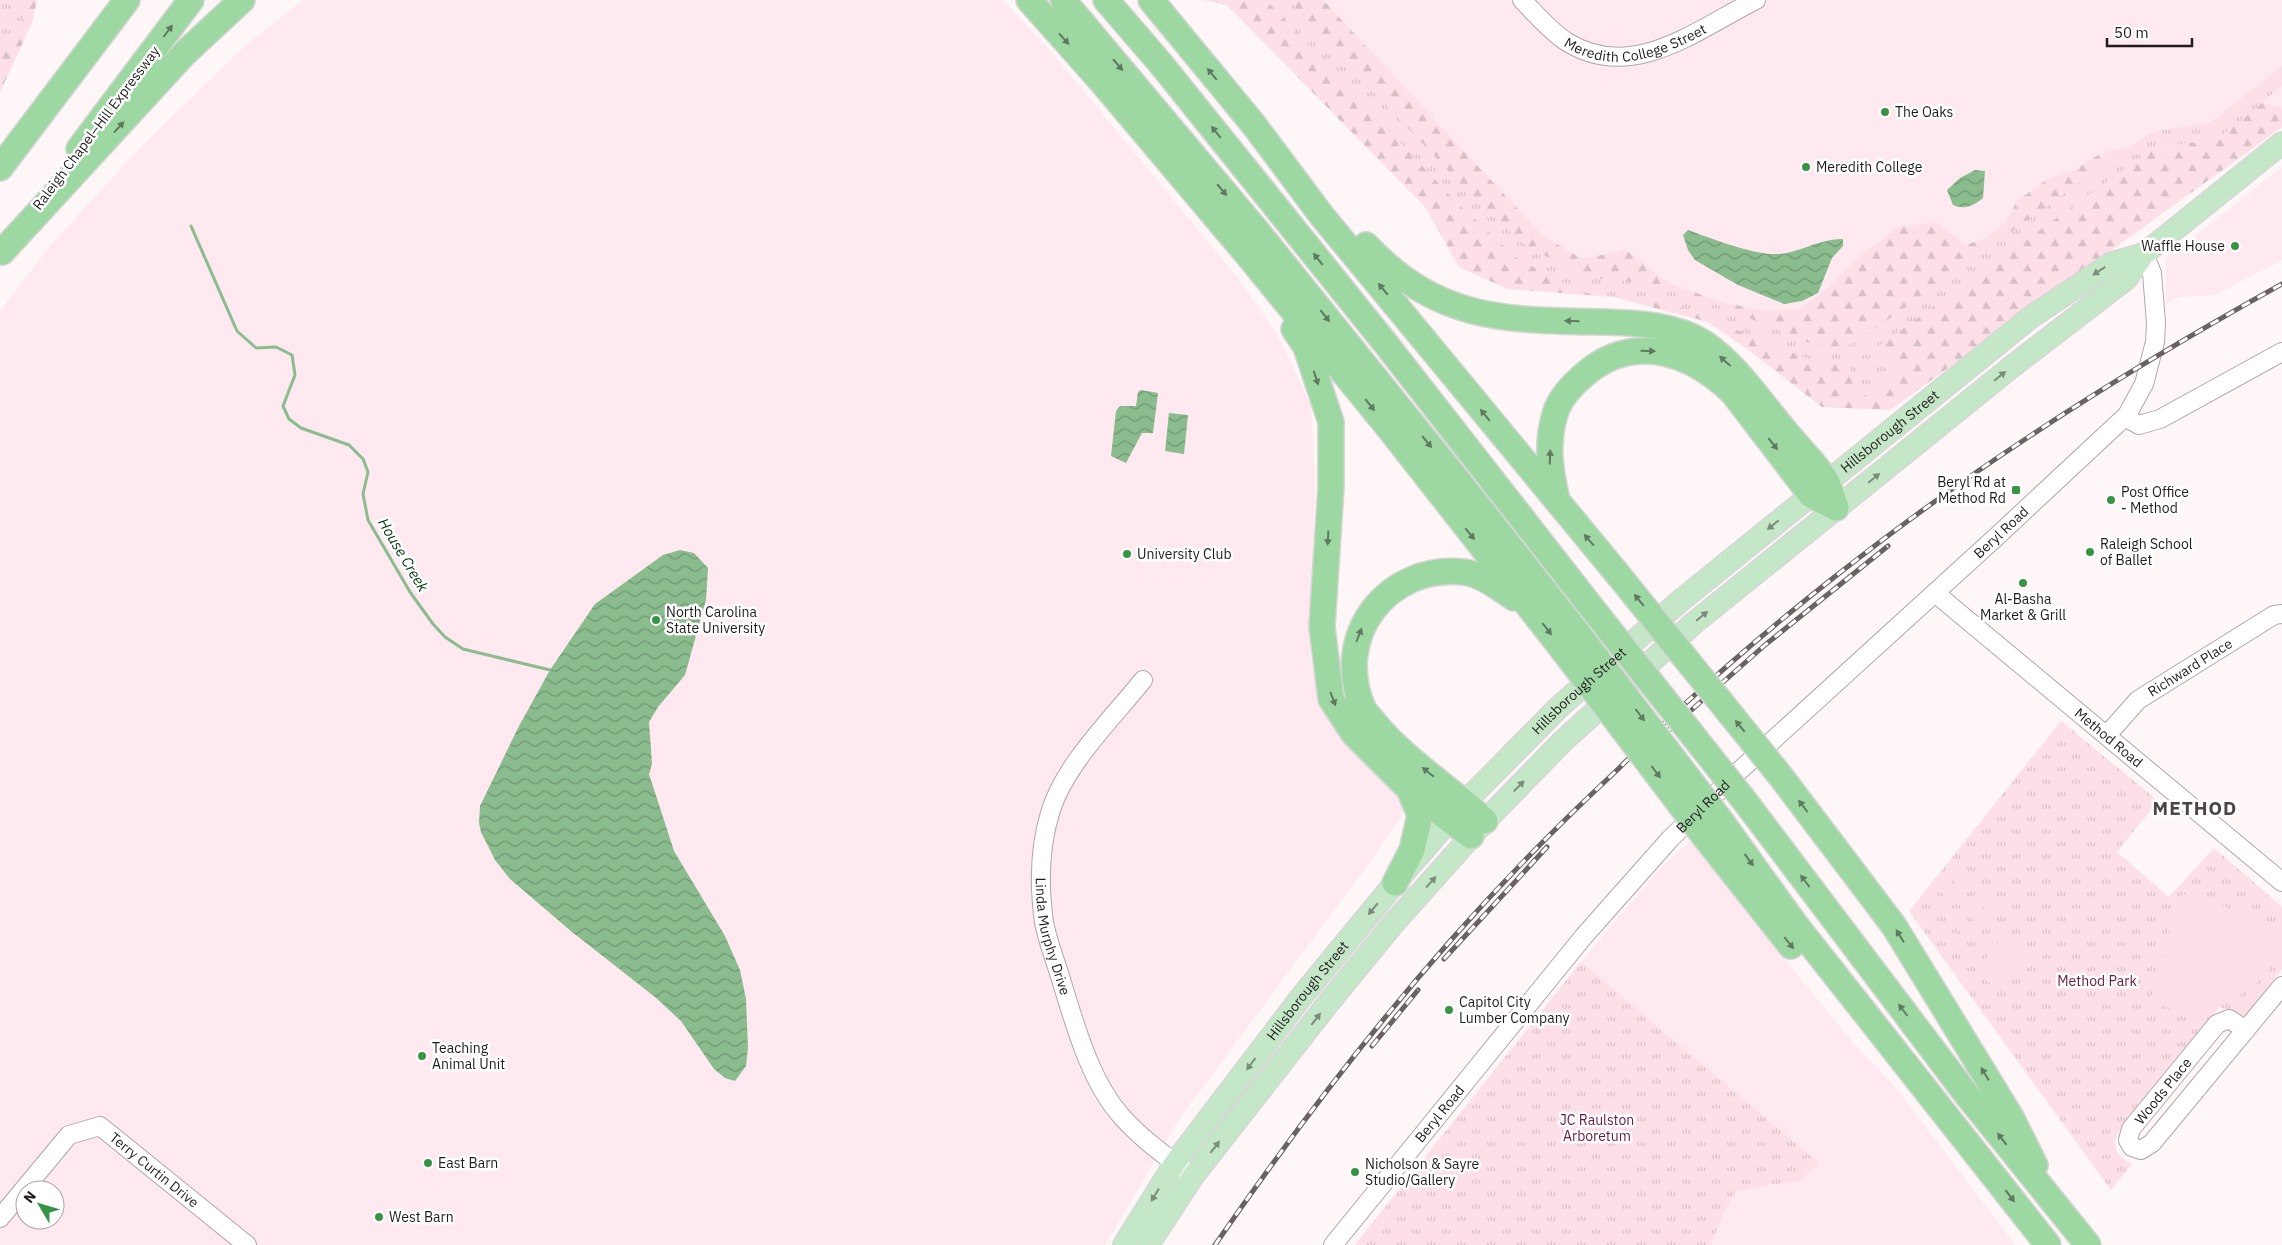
<svg xmlns="http://www.w3.org/2000/svg" width="2282" height="1245" viewBox="0 0 2282 1245" font-family="'IBM Plex Sans',sans-serif">
	<style>
		.built { fill: #fde9ef; fill-rule: evenodd }
		.forest { fill: url(#forest-firs) }
		.park { fill: url(#park-tufts) }
		.pitch { fill: #fddfe7 }
		.water { fill: url(#water-waves) }
		.lines { fill: none; stroke-linecap: round; stroke-linejoin: round }
		.stream { stroke: #8abc8e; stroke-width: 3 }
		.minor-casing { stroke: #b1a6a9; stroke-width: 20 }
		.major-casing { stroke: #d7d6d6; stroke-width: 24 }
		.highway-casing { stroke: #d7d6d6; stroke-width: 28 }
		.minor { stroke: #fff; stroke-width: 18 }
		.major { stroke: #c4e7c7; stroke-width: 21 }
		.highway { stroke: #9dd7a1; stroke-width: 25 }
		.rail-casing { stroke: #686263; stroke-width: 5 }
		.rail { stroke: #fff; stroke-width: 3; stroke-dasharray: 9; stroke-linecap: butt }
		.highway-bridge-casing { stroke: #d7d6d6; stroke-width: 28; stroke-linecap: butt }
		.highway-bridge { stroke: #9dd7a1; stroke-width: 25 }
		.oneway { fill: #5e7a5f }
		.oneway2 { fill: #7a8c7a }
		.poi-dot { fill: #379446; stroke: #fff; stroke-width: 2 }
		.labels { text-anchor: middle; stroke-width: 5; stroke-linejoin: round; paint-order: stroke }
		.street-label { font-size: 14px; fill: #201c1d; stroke: #fff }
		.poi-label { font-size: 14px; fill: #201c1d; stroke: #fff; text-anchor: start }
		.park-label { font-size: 14px; fill: #6a1b3c; stroke: #fff }
		.water-label { font-size: 15px; font-style: italic; fill: #003a0d; stroke: #fff }
		.district-label { font-size: 19px; font-weight: bold; letter-spacing: 1px; fill: #4d4447; stroke: #fff }
	</style>
	<defs>
		<pattern id="forest-firs" width="22" height="20" patternUnits="userSpaceOnUse" patternTransform="scale(1.25)"><rect width="22" height="20" fill="#fddfe7"/><path d="M5 1l3.5 6h-7zM16 11l3.5 6h-7z" fill="#d9bfc6"/></pattern>
		<pattern id="park-tufts" width="24" height="20" patternUnits="userSpaceOnUse" patternTransform="scale(1.25)"><rect width="24" height="20" fill="#fddfe7"/><path d="M3 7l-1-3M5 7V3M7 7l1-3M15 17l-1-3M17 17v-4M19 17l1-3" fill="none" stroke="#d9bfc6"/></pattern>
		<pattern id="water-waves" width="16" height="10" patternUnits="userSpaceOnUse" patternTransform="scale(1.25)"><rect width="16" height="10" fill="#8abc8e"/><path d="M0 5q4-4 8 0t8 0" fill="none" stroke="#709873"/></pattern>
	</defs>
	<rect width="100%" height="100%" fill="#fff6f8"/>
	<path class="built" d="M303,0H1003L1052,53L1237,277L1277,334L1311,405L1315,487L1310,654L1321,707L1362,760L1393,788L1404,812L1373,858L1179,1119L1105,1245H0V311L50,246L140,148L246,45ZM25,1190H55V1220H25Z
		M1204,0H2282V127L1890,410L1822,407L1743,346L1708,322L1614,297L1508,289L1459,267L1426,208L1227,5Z
		M2282,167V260L2215,295L2180,297L2166,304V259Z
		M1690,841L1747,908L1782,956L1852,1042L1896,1088L2015,1245H1355L1581,962L1658,871Z"/>
	<path class="forest" d="M32,0H37L32,23L0,92V26Z
		M1204,0H1323L1542,235L1582,259L1626,250L1668,283L1725,303L1767,311L1800,309L1826,290L1858,258L1898,227L1937,222L1966,245L1988,237L2006,222L2017,201L2049,178L2075,170L2098,155L2121,148H2158L2218,137L2257,102L2282,108V127L1890,410L1822,407L1743,346L1708,322L1614,297L1508,289L1459,267L1426,208L1227,5Z"/>
	<path class="park" d="M0,0H31L21,25L0,54Z
		M1266,0H1288L1467,191L1521,242L1584,277L1642,283L1693,295L1812,344C1828,348 1843,349 1858,341L2145,136L2158,131L2212,122L2282,66V86C2263,100 2235,130 2215,138C2193,146 2169,140 2148,152L1879,346L1900,374L1884,386L1857,399L1849,361L1832,363L1806,358L1685,309L1632,298L1583,293L1518,259L1455,201Z
		M2061,721L2158,801L2117,852L2169,897L2214,848L2282,907V969L2245,1016L2220,1007L2131,1113C2118,1130 2103,1151 2132,1164L2111,1190L1909,911Z
		M1581,962L1819,1163L1798,1182L1774,1184L1736,1191L1722,1216L1711,1245H1355Z"/>
	<path class="pitch" d="M1955,869L1973,884L1966,892L1948,877Z
		M1944,881L1962,897L1955,905L1937,889Z
		M1979,889L1996,904L1989,912L1972,898Z
		M2189,893L2282,929C2282,936 2282,946 2282,952C2279,959 2272,966 2268,971C2240,1005 2191,1022 2150,1001L2179,897Z
		M1933,894L1951,909L1944,917L1926,902Z
		M1968,902L1986,917L1979,925L1961,910Z
		M1957,915L1975,930L1968,938L1950,923Z
		M2002,938L2022,955L1995,987L1975,971Z"/>
	<path class="water" d="M1975,170L1985,171L1983,198C1973,206 1965,210 1953,205L1947,190L1960,178Z
		M1688,230C1713,239 1761,259 1787,253C1805,249 1825,238 1843,239V246L1832,258L1818,293L1802,301L1784,304L1738,285L1695,260L1688,250L1683,235Z
		M1141,390L1158,393L1153,433H1142L1126,463L1111,456L1116,411L1120,406H1136L1138,392Z
		M1169,413L1188,415L1184,454L1165,451Z
		M680,550L694,553L708,568L706,600L685,675L658,707L649,722L652,764L649,774L674,851L725,936L740,970L746,999L748,1048L746,1066L735,1081L725,1078L714,1069L681,1021L655,997L572,932L510,879L495,860L481,832L479,823L480,806L519,726L550,670L595,604L663,555Z"/>
	<g class="lines">
		<path class="stream" d="M191,226L237,331L256,348L276,347L292,355L295,375L283,406L289,419L301,428L349,445L363,459L368,472L363,494L368,520L410,592L433,624L445,637L463,649L550,670"/>
		<g class="minor-casing">
			<g id="minor">
				<path id="s1" d="M1522,0C1536,14 1550,31 1567,42C1633,83 1697,29 1756,0"/>
				<path d="M2125,417L2139,425L2160,419L2282,352"/>
				<path id="s2" d="M1935,593L2282,882"/>
				<path id="s3" d="M1143,680C1112,719 1064,765 1050,813C1039,849 1039,886 1044,922C1047,939 1054,957 1059,973C1074,1021 1089,1081 1123,1118C1141,1138 1163,1154 1184,1170"/>
				<path id="s4" d="M2107,735L2138,700L2274,615L2282,614"/>
				<path d="M2246,1030L2229,1019L2217,1024L2131,1129L2128,1140L2132,1147L2141,1150L2152,1143L2282,986"/>
				<path id="s5" d="M0,1218L69,1135L100,1126L247,1245"/>
				<path id="s6" d="M1333,1245L1584,936L1670,839L1738,772L1995,538L2127,415L2144,384L2155,342L2156,323L2152,273L2144,254"/>
			</g>
		</g>
		<g class="major-casing">
			<g id="major">
				<path id="s7" d="M1124,1245L1175,1163L1302,996L1395,883L1465,802L1560,706L1679,602L2031,317L2112,263L2144,254"/>
				<path d="M1148,1245L1193,1176L1330,1001L1393,924L1485,821L1564,740L1694,623L2014,365L2126,279L2144,254L2282,143"/>
			</g>
		</g>
		<g class="highway-casing">
			<path id="highway" d="M1029,0L1101,81L1251,259L1392,432L1563,650
				M1063,0L1257,231L1475,502L1579,635
				M1106,0L1161,64L1386,344L1599,617
				M1151,0L1254,125L1322,216L1620,577
				M79,149L191,0
				M0,168L127,0
				M1366,245C1439,322 1506,320 1605,322C1637,323 1676,325 1704,343C1734,363 1758,398 1781,426C1793,441 1806,454 1818,469L1827,482L1836,508
				M2,252L184,54L242,0
				M1294,329L1306,347L1331,422V487L1322,627L1331,699L1354,734L1409,789L1471,836
				M1557,500C1550,469 1546,445 1555,414C1559,399 1573,384 1584,375C1633,332 1691,352 1733,393L1811,495L1836,508
				M1782,778L1894,926L2011,1117L2035,1165
				M1744,800L1967,1095L2088,1245
				M1485,821C1450,788 1408,762 1377,726C1373,720 1366,714 1363,708C1332,636 1387,564 1464,572C1482,574 1500,589 1514,598
				M1721,821L1795,924L2048,1245
				M1704,836L1791,946
				M1395,883L1412,850L1420,815L1409,789"/>
		</g>
		<use href="#minor" class="minor"/>
		<use href="#major" class="major"/>
		<use href="#highway" class="highway"/>
		<g class="rail-casing">
			<path id="rail" d="M1653,744L1765,645L1888,546
				M1444,959L1547,847
				M1372,1046L1418,990
				M1215,1245C1288,1139 1366,1036 1451,940C1503,881 1557,826 1614,773C1635,753 1655,731 1676,712C1728,664 1782,618 1837,575C1976,465 2127,370 2282,284"/>
		</g>
		<use href="#rail" class="rail"/>
		<g class="highway-bridge-casing">
			<path id="highway-bridge" d="M1620,577L1782,778
				M1599,617L1744,800
				M1579,635L1721,821
				M1563,650L1704,836"/>
		</g>
		<use href="#highway-bridge" class="highway-bridge"/>
	</g>
	<defs><path id="oneway-solid" d="M-6-.8H1V-3.2L6.5 0L1 3.2V.8H-6Z" transform="scale(1.25)"/></defs>
	<g class="oneway">
		<use href="#oneway-solid" transform="translate(168 31) rotate(-53)"/>
		<use href="#oneway-solid" transform="translate(1064 39) rotate(48)"/>
		<use href="#oneway-solid" transform="translate(1118 65) rotate(50)"/>
		<use href="#oneway-solid" transform="translate(1212 74) rotate(-129)"/>
		<use href="#oneway-solid" transform="translate(119 127) rotate(-48)"/>
		<use href="#oneway-solid" transform="translate(1216 132) rotate(-129)"/>
		<use href="#oneway-solid" transform="translate(1222 190) rotate(50)"/>
		<use href="#oneway-solid" transform="translate(1318 259) rotate(-129)"/>
		<use href="#oneway-solid" transform="translate(1383 289) rotate(-130)"/>
		<use href="#oneway-solid" transform="translate(1325 316) rotate(51)"/>
		<use href="#oneway-solid" transform="translate(1572 321) rotate(-179)"/>
		<use href="#oneway-solid" transform="translate(1648 351) rotate(2)"/>
		<use href="#oneway-solid" transform="translate(1725 361) rotate(-138)"/>
		<use href="#oneway-solid" transform="translate(1316 378) rotate(72)"/>
		<use href="#oneway-solid" transform="translate(1370 405) rotate(51)"/>
		<use href="#oneway-solid" transform="translate(1485 415) rotate(-129)"/>
		<use href="#oneway-solid" transform="translate(1427 442) rotate(51)"/>
		<use href="#oneway-solid" transform="translate(1773 444) rotate(51)"/>
		<use href="#oneway-solid" transform="translate(1550 457) rotate(-88)"/>
		<use href="#oneway-solid" transform="translate(1470 534) rotate(51)"/>
		<use href="#oneway-solid" transform="translate(1328 538) rotate(93)"/>
		<use href="#oneway-solid" transform="translate(1589 540) rotate(-131)"/>
		<use href="#oneway-solid" transform="translate(1639 600) rotate(-129)"/>
		<use href="#oneway-solid" transform="translate(1547 629) rotate(52)"/>
		<use href="#oneway-solid" transform="translate(1359 635) rotate(-69)"/>
		<use href="#oneway-solid" transform="translate(1333 699) rotate(69)"/>
		<use href="#oneway-solid" transform="translate(1640 715) rotate(53)"/>
		<use href="#oneway-solid" transform="translate(1740 726) rotate(-129)"/>
		<use href="#oneway-solid" transform="translate(1428 772) rotate(-141)"/>
		<use href="#oneway-solid" transform="translate(1656 772) rotate(53)"/>
		<use href="#oneway-solid" transform="translate(1803 806) rotate(-127)"/>
		<use href="#oneway-solid" transform="translate(1749 860) rotate(54)"/>
		<use href="#oneway-solid" transform="translate(1805 881) rotate(-127)"/>
		<use href="#oneway-solid" transform="translate(1900 936) rotate(-122)"/>
		<use href="#oneway-solid" transform="translate(1789 943) rotate(51)"/>
		<use href="#oneway-solid" transform="translate(1903 1010) rotate(-127)"/>
		<use href="#oneway-solid" transform="translate(1985 1074) rotate(-122)"/>
		<use href="#oneway-solid" transform="translate(2002 1139) rotate(-128)"/>
		<use href="#oneway-solid" transform="translate(2010 1196) rotate(52)"/>
	</g>
	<g class="oneway2">
		<use href="#oneway-solid" transform="translate(2099 271) rotate(147)"/>
		<use href="#oneway-solid" transform="translate(2000 376) rotate(-39)"/>
		<use href="#oneway-solid" transform="translate(1874 478) rotate(-39)"/>
		<use href="#oneway-solid" transform="translate(1773 525) rotate(141)"/>
		<use href="#oneway-solid" transform="translate(1702 616) rotate(-39)"/>
		<use href="#oneway-solid" transform="translate(1519 786) rotate(-46)"/>
		<use href="#oneway-solid" transform="translate(1431 882) rotate(-48)"/>
		<use href="#oneway-solid" transform="translate(1373 909) rotate(130)"/>
		<use href="#oneway-solid" transform="translate(1316 1019) rotate(-52)"/>
		<use href="#oneway-solid" transform="translate(1251 1064) rotate(127)"/>
		<use href="#oneway-solid" transform="translate(1215 1147) rotate(-52)"/>
		<use href="#oneway-solid" transform="translate(1155 1195) rotate(122)"/>
	</g>
	<g class="poi-dot">
		<circle cx="1885" cy="112" r="5"/>
		<circle cx="1806" cy="167" r="5"/>
		<circle cx="2235" cy="246" r="5"/>
		<rect x="2011" y="485" width="10" height="10" rx="2.5"/>
		<circle cx="2111" cy="500" r="5"/>
		<circle cx="2090" cy="552" r="5"/>
		<circle cx="1127" cy="554" r="5"/>
		<circle cx="2023" cy="583" r="5"/>
		<circle cx="656" cy="620" r="5"/>
		<circle cx="1449" cy="1010" r="5"/>
		<circle cx="422" cy="1056" r="5"/>
		<circle cx="428" cy="1163" r="5"/>
		<circle cx="1355" cy="1172" r="5"/>
		<circle cx="379" cy="1217" r="5"/>
	</g>
	<g class="labels">
		<g class="street-label">
			<text dy="5" stroke="none"><textPath href="#s1" startOffset="134">Meredith College Street</textPath></text>
			<text transform="translate(96 128) rotate(-53)" y="5">Raleigh Chapel–Hill Expressway</text>
			<text dy="5" stroke="none"><textPath href="#s7" startOffset="1124">Hillsborough Street</textPath></text>
			<text dy="5" stroke="none"><textPath href="#s6" startOffset="979">Beryl Road</textPath></text>
			<text dy="5" stroke="none"><textPath href="#s4" startOffset="108">Richward Place</textPath></text>
			<text dy="5" stroke="none"><textPath href="#s7" startOffset="719">Hillsborough Street</textPath></text>
			<text dy="5" stroke="none"><textPath href="#s2" startOffset="226">Method Road</textPath></text>
			<text dy="5" stroke="none"><textPath href="#s6" startOffset="574">Beryl Road</textPath></text>
			<text dy="5" stroke="none"><textPath href="#s3" startOffset="289">Linda Murphy Drive</textPath></text>
			<text dy="5" stroke="none"><textPath href="#s7" startOffset="314">Hillsborough Street</textPath></text>
			<text transform="translate(2163 1091) rotate(-51)" y="5">Woods Place</text>
			<text dy="5" stroke="none"><textPath href="#s6" startOffset="169">Beryl Road</textPath></text>
			<text dy="5" stroke="none"><textPath href="#s5" startOffset="210">Terry Curtin Drive</textPath></text>
		</g>
		<g class="poi-label">
			<text x="1895" y="117">The Oaks</text>
			<text x="1816" y="172">Meredith College</text>
			<text x="2225" y="251" text-anchor="end">Waffle House</text>
			<text x="2006" y="487" text-anchor="end">Beryl Rd at<tspan x="2006" dy="16">Method Rd</tspan></text>
			<text x="2121" y="497">Post Office<tspan x="2121" dy="16">- Method</tspan></text>
			<text x="2100" y="549">Raleigh School<tspan x="2100" dy="16">of Ballet</tspan></text>
			<text x="1137" y="559">University Club</text>
			<text x="2023" y="604" text-anchor="middle">Al-Basha<tspan x="2023" dy="16">Market &amp; Grill</tspan></text>
			<text x="666" y="617">North Carolina<tspan x="666" dy="16">State University</tspan></text>
			<text x="1459" y="1007">Capitol City<tspan x="1459" dy="16">Lumber Company</tspan></text>
			<text x="432" y="1053">Teaching<tspan x="432" dy="16">Animal Unit</tspan></text>
			<text x="438" y="1168">East Barn</text>
			<text x="1365" y="1169">Nicholson &amp; Sayre<tspan x="1365" dy="16">Studio/Gallery</tspan></text>
			<text x="389" y="1222">West Barn</text>
		</g>
		<g class="park-label">
			<text x="2097" y="986">Method Park</text>
			<text x="1597" y="1125">JC Raulston<tspan x="1597" dy="16">Arboretum</tspan></text>
		</g>
		<g class="water-label">
			<text transform="translate(403 555) rotate(59)" y="5">House Creek</text>
		</g>
		<g class="district-label">
			<text x="2195" y="815">METHOD</text>
		</g>
	</g>
	<g transform="translate(40 1205) rotate(308)"><circle r="24" fill="#ffffff" stroke="#a6a4a5"/>
	<path d="M0-4L9 19L0 12L-9 19Z" fill="#379446"/>
	<text y="-8" font-size="14" font-weight="bold" text-anchor="middle" fill="#201c1d">N</text>
	</g>
	<path d="M2107 38v8h85v-8" fill="none" stroke="#201c1d" stroke-width="2.5"/>
	<text x="2114" y="38" font-size="15" fill="#201c1d" stroke="#ffffff" stroke-width="4" paint-order="stroke">50 m</text>
</svg>
